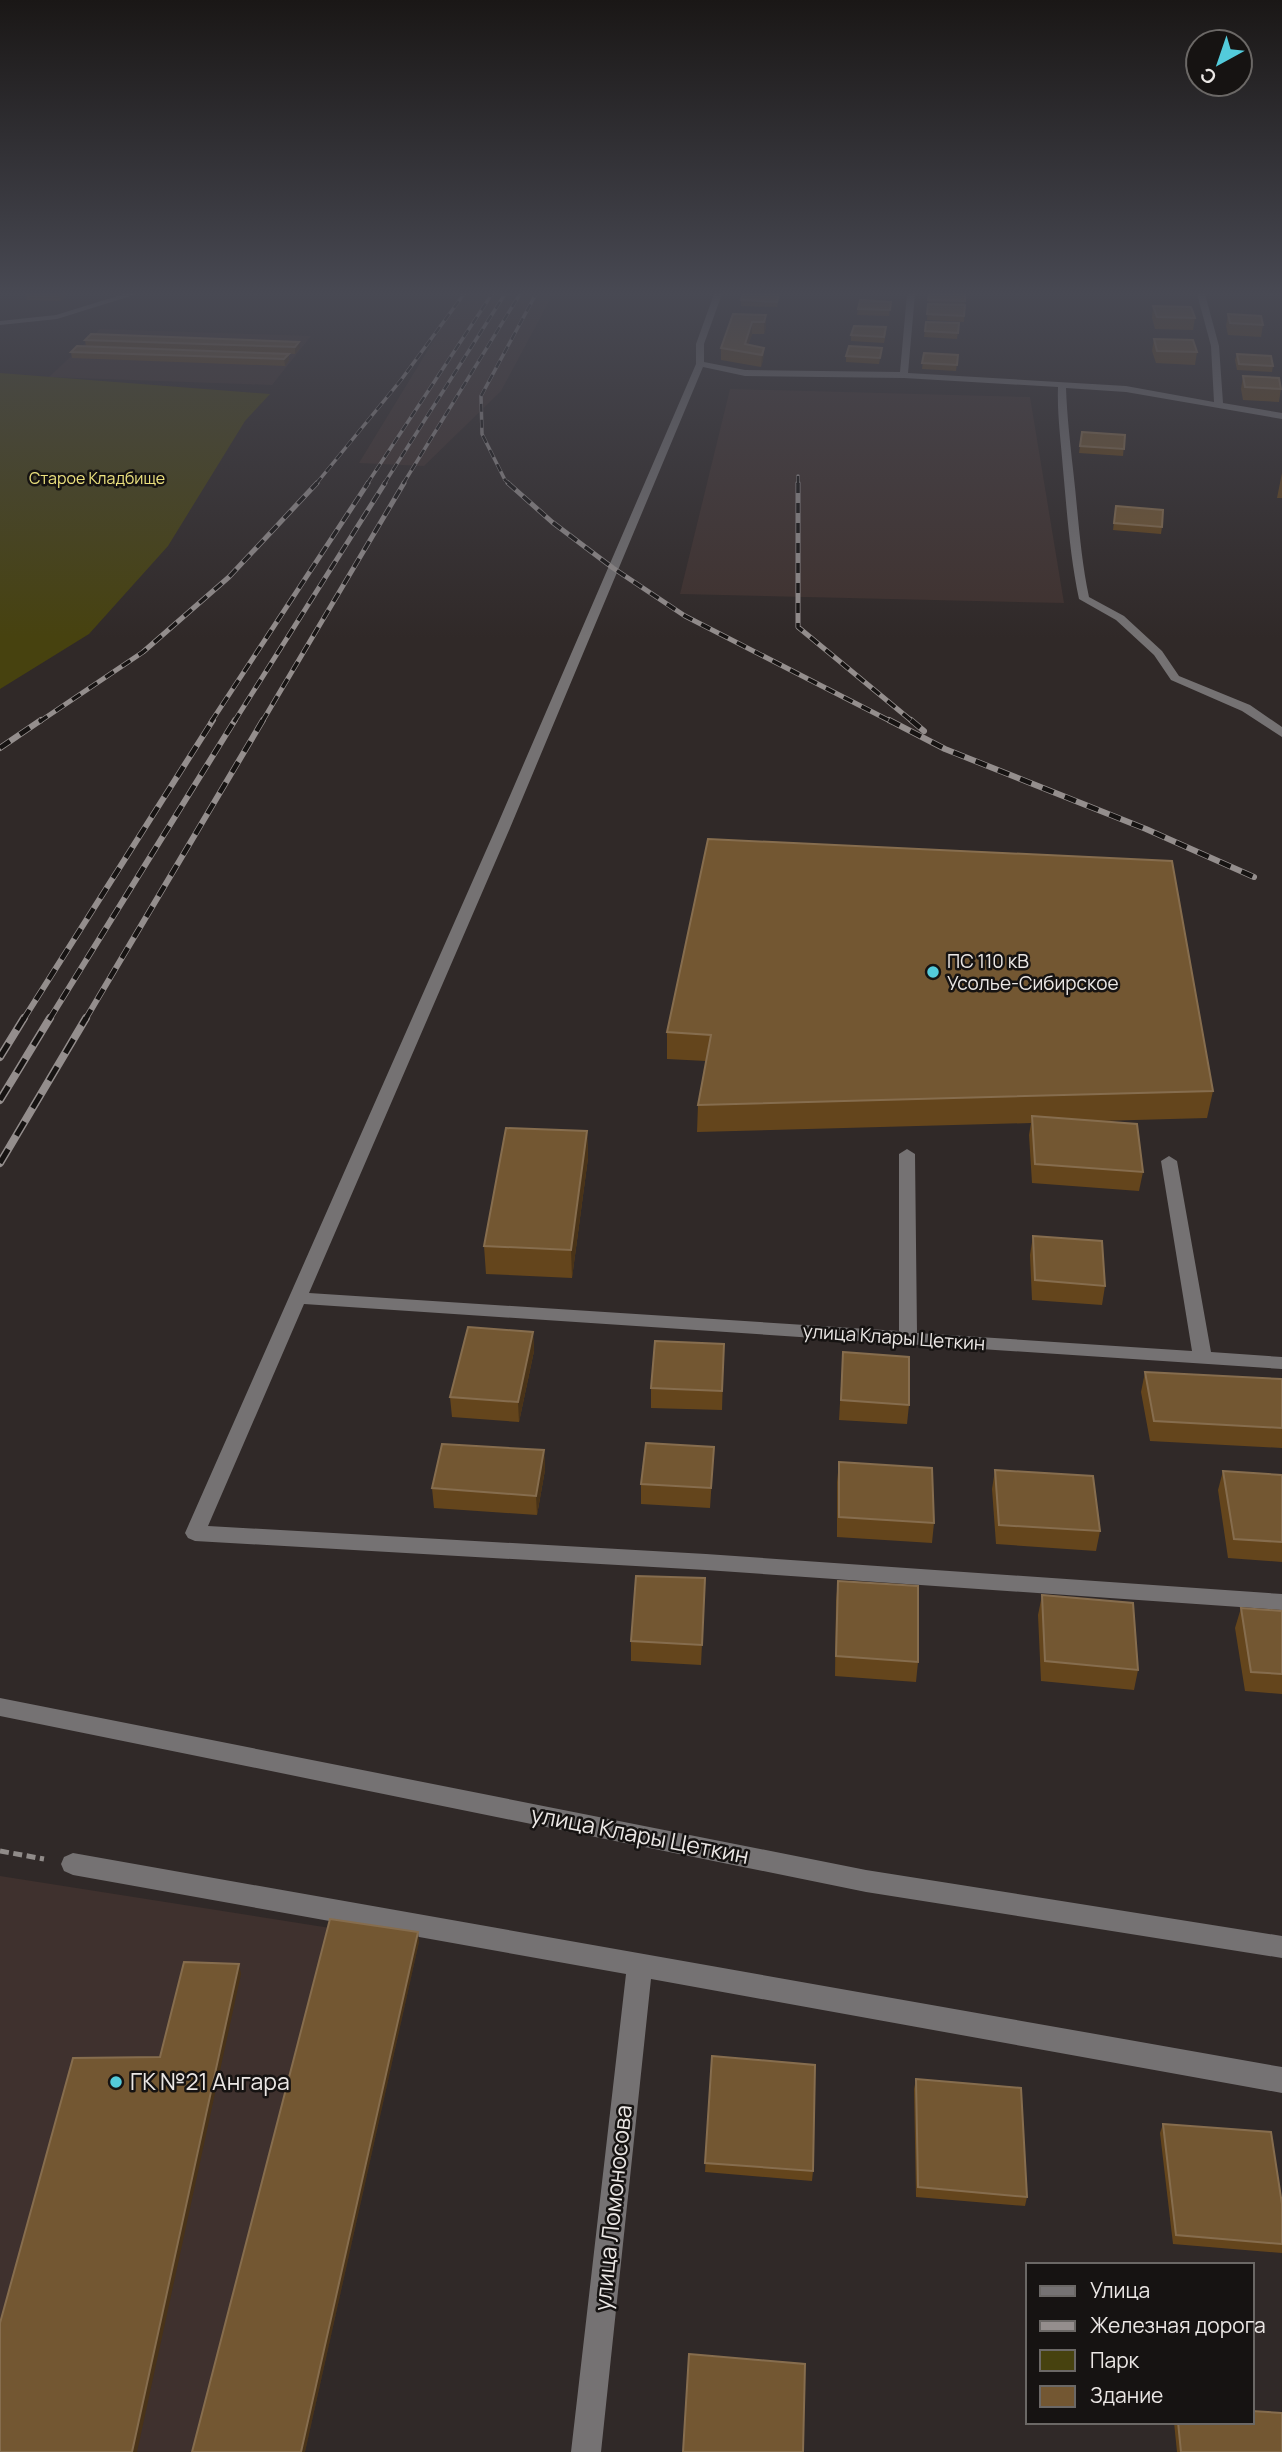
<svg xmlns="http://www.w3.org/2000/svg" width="1282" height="2452" viewBox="0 0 1282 2452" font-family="Manrope,sans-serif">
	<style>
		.built { fill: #3f312e }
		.green { fill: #47420f }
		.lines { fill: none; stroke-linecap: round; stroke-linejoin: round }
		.path { stroke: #908b89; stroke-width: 5; stroke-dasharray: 9 4.5; stroke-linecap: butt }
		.minor { fill: #757273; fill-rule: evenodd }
		.rail-far3-casing { stroke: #948e8d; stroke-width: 3.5 }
		.rail-far2-casing { stroke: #948e8d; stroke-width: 5 }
		.rail-far1-casing { stroke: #948e8d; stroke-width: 6 }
		.rail-casing { stroke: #948e8d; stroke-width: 8 }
		.rail-far3 { stroke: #161312; stroke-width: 2.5; stroke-dasharray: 8; stroke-linecap: butt }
		.rail-far2 { stroke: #161312; stroke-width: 3.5; stroke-dasharray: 10; stroke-linecap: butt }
		.rail-far1 { stroke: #161312; stroke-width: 4.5; stroke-dasharray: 12; stroke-linecap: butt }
		.rail { stroke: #161312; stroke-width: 5; stroke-dasharray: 16; stroke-linecap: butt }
		.wall { fill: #64451c }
		.shaded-wall { fill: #493318 }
		.building { fill: #735732; stroke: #866d4e; stroke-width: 2 }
		.poi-dot { fill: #53cbdb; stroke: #161312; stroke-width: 2.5 }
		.labels { text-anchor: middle; stroke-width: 5; stroke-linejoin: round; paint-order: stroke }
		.far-park-label { font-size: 16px; fill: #ece17e; stroke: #161312 }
		.poi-label { font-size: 19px; fill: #ebe7e5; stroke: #161312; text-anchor: start }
		.street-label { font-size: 19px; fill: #ebe7e5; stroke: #161312 }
		.near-street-label { font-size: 23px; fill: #ebe7e5; stroke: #161312 }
		.near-poi-label { font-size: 23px; fill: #ebe7e5; stroke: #161312; text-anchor: start }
	</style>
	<rect width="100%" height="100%" fill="#302928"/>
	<path class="built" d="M462,294H553L501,391L424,466L359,463Z
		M100,329L311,336L272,385L49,377Z
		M730,389L1030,397L1064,603L680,594Z
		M0,1876L419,1942L305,2452H0Z"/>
	<path class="green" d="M0,373L270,394L245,421L168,546L89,634L0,689Z"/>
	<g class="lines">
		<path class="path" d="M0,1851L44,1859"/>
		<path class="minor" d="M124,294H137L57,319L0,325V321L56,315Z
			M714,294H722L704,344V362L745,370L900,372L907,294H915L908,373L1126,386L1214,402L1211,346L1197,294H1205L1219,346L1223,403L1282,413V419L1126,392L1066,388C1067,416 1070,441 1073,469C1078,512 1080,554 1089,597L1124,616L1162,651L1179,676L1250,705L1282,727V737L1242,711L1171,680L1154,655L1116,620L1079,599C1070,556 1067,513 1063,469C1061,441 1057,415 1058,387L904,378L745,376L703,367L510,828L309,1293L899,1331V1154L907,1149L915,1154L917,1333L1192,1351L1161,1161L1169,1156L1177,1161L1211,1352L1282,1357V1369L304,1304L208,1526L706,1554L1282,1594V1610L706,1570L195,1541L188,1538L185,1533L496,828L696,364V344Z
			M0,1698L866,1870L1282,1936V1958L866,1892L0,1716Z
			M73,1853L1282,2067V2093L651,1979L601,2452H571L626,1974L73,1875L64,1871L61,1864L64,1857Z"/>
		<g class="rail-far3-casing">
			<path id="rail-far3" d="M798,476V484
				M316,484L401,380L464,294
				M367,484L492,294
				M384,484L505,294
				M403,484L520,294
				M510,484L505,480L482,434L481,396L536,294"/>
		</g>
		<g class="rail-far2-casing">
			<path id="rail-far2" d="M508,483L552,522L613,568L685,616L892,722
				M798,483V627L913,722
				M39,722L143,652L229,577L317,483
				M211,722L368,483
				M234,722L385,483
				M262,722L404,483"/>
		</g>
		<g class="rail-far1-casing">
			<path id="rail-far1" d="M889,720L945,749L1146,829L1254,877
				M911,720L924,731
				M0,748L41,720
				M23,1020L213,720
				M49,1020L235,720
				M85,1020L263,720"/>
		</g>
		<g class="rail-casing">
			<path id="rail" d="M0,1057L24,1018
				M0,1100L50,1018
				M0,1163L86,1018"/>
		</g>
		<use href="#rail-far3" class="rail-far3"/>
		<use href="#rail-far2" class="rail-far2"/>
		<use href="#rail-far1" class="rail-far1"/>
		<use href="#rail" class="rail"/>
	</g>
	<path class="wall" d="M26,294H68L60,301L27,300Z
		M929,294H965L964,322L927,320Z
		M779,297L777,307L741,306V300Z
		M891,302L889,316L857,315L858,309Z
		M1153,306L1195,318L1193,330L1155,329L1152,318Z
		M733,314L766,315V327L764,334H752L748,345L764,348L763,360L761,367L721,360V348Z
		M1228,314L1263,325L1261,337L1228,335L1226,326Z
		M926,322L959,323L957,339L924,337Z
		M886,333L884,343L851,341V335Z
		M1154,339L1197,352L1195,365L1156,363L1152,351Z
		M85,340L300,348L295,354L86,346Z
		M882,348L879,364L846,362V356Z
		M71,352L289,360L285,366L72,358Z
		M924,353L958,355L956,371L922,369Z
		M1237,354L1273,366L1272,372L1237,370L1235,360Z
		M1243,376L1281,389L1279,402L1243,400L1241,389Z
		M1082,432L1125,435L1123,456L1079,453Z
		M1282,473V498H1277Z
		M1116,506L1162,527L1161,534L1113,530Z
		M708,839L1213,1091L1207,1118L1099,1121L1143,1172L1139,1191L1032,1183L1029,1135L1031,1123L697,1132L698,1105L706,1061L667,1059V1032Z
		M587,1131L588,1158L572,1278L486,1274L484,1246Z
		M1033,1236L1105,1286L1102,1305L1032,1300L1030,1255Z
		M533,1332L534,1351L519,1422L452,1417L450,1397Z
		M724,1344L722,1410L651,1408V1388Z
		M843,1352L909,1405L907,1424L839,1420Z
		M1145,1372L1282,1379V1448L1150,1441L1141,1392Z
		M714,1447L710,1508L641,1504V1484Z
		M544,1450L545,1470L537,1515L434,1508L432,1488Z
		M839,1462L934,1523L932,1543L837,1537V1482Z
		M995,1470L1100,1531L1096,1551L996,1544L992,1489Z
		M1223,1471L1282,1475V1562L1228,1558L1218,1490Z
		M705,1578L701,1665L631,1661V1641Z
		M838,1581L918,1662L916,1682L835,1676L836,1601Z
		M1042,1595L1138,1670L1134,1690L1041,1681L1038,1615Z
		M1241,1608L1282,1611V1694L1245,1691L1235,1628Z
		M712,2056L813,2171L812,2181L705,2172Z
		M916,2079L1027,2197L1025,2206L916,2197L914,2089Z
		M1163,2124L1282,2204V2253L1173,2244L1160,2133Z
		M1174,2422H1252L1282,2452H1177Z"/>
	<path class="shaded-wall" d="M59,294H68L60,301Z
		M766,315V327L764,334V322Z
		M752,322V334L746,352L745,344Z
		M299,342L300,348L295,354V347Z
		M764,348L763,360L761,367L762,355Z
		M289,354V360L285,366L284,359Z
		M587,1131L588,1158L572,1278L571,1250Z
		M533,1332L534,1351L519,1422L518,1402Z
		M544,1450L545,1470L537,1515L536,1496Z
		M418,1932L419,1942L305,2452H301Z
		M239,1964L241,1974L137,2452H132Z"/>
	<path class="building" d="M743,294H779L777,302L741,300Z
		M929,294H965V301L928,300Z
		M860,300L891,302L890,310L858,309Z
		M928,304L965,305L964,316L927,314Z
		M1153,306L1191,307L1195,318L1157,317Z
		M733,314L766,315L764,322H752L745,344L764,348L762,355L721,348Z
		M1228,314L1261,316L1263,325L1230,323Z
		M926,322L959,323L958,333L925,331Z
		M854,326L886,327L884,337L851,335Z
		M91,334L299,342L295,347L85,340Z
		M1154,339L1193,340L1197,352L1157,351Z
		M77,346L289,354L284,359L71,352Z
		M849,346L882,348L880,358L846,356Z
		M924,353L958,355L957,365L922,363Z
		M1237,354L1271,356L1273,366L1239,364Z
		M1243,376L1279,378L1281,389L1245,387Z
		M1082,432L1125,435L1124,449L1080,446Z
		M1116,506L1163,510L1162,527L1114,523Z
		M708,839L1172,861L1213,1091L698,1105L711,1035L667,1032Z
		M1032,1116L1137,1124L1143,1172L1035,1164Z
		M506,1128L587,1131L571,1250L484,1246Z
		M1033,1236L1102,1241L1105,1286L1035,1280Z
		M468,1327L533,1332L518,1402L450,1397Z
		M655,1341L724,1344L722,1391L651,1388Z
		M843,1352L909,1357V1405L841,1400Z
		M1145,1372L1282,1379V1428L1154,1421Z
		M646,1443L714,1447L711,1488L641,1484Z
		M442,1444L544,1450L536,1496L432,1488Z
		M839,1462L932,1468L934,1523L839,1517Z
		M995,1470L1093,1476L1100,1531L999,1525Z
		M1223,1471L1282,1475V1542L1234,1539Z
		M636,1576L705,1578L702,1645L631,1641Z
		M838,1581L918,1586V1662L836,1656Z
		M1042,1595L1133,1603L1138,1670L1045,1661Z
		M1241,1608L1282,1611V1674L1251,1672Z
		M330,1919L418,1932L301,2452H192Z
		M184,1962L239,1964L132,2452H0V2323L73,2058L160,2057Z
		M712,2056L815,2065L813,2171L705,2163Z
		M916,2079L1021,2088L1027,2197L918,2187Z
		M1163,2124L1271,2132L1282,2204V2244L1176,2235Z
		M689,2354L805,2364L803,2452H683Z
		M1252,2411L1282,2413V2452H1181L1178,2422H1252Z"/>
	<linearGradient id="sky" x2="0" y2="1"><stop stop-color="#1a1716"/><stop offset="0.46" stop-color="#484953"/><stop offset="1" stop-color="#484953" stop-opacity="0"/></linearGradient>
	<rect width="1282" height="638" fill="url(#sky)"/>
	<g class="poi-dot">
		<circle cx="933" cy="972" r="7"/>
		<circle cx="116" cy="2082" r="7"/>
	</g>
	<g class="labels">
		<g class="far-park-label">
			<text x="97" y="484">Старое Кладбище</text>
		</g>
		<g class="poi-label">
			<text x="947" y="968">ПС 110 кВ<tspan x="947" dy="22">Усолье-Сибирское</tspan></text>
		</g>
		<g class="street-label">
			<text transform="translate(894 1337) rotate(4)" y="7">улица Клары Цеткин</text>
		</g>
		<g class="near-street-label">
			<text transform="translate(640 1835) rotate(11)" y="8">улица Клары Цеткин</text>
			<text transform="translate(613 2208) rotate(-84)" y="8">улица Ломоносова</text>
		</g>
		<g class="near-poi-label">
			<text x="130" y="2090">ГК №21 Ангара</text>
		</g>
	</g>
	<rect x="1026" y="2263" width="228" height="161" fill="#161312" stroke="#6b6866" stroke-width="2"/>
	<rect x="1040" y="2286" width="35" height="10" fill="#757273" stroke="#6b6866" stroke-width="2"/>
	<text x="1090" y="2298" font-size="21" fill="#ebe7e5">Улица</text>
	<rect x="1040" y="2321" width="35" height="10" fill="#948e8d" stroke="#6b6866" stroke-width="2"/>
	<text x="1090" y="2333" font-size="21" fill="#ebe7e5">Железная дорога</text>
	<rect x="1040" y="2350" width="35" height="21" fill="#47420f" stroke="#6b6866" stroke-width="2"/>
	<text x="1090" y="2368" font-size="21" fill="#ebe7e5">Парк</text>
	<rect x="1040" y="2386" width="35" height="21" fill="#735732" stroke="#6b6866" stroke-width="2"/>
	<text x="1090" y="2403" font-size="21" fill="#ebe7e5">Здание</text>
	<g transform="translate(1219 63) rotate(220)"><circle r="33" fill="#161312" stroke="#6b6866" stroke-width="2"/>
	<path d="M0-5L12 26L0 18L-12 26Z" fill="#53cbdb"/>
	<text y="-10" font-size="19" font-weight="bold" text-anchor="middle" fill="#ebe7e5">С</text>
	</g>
</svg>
